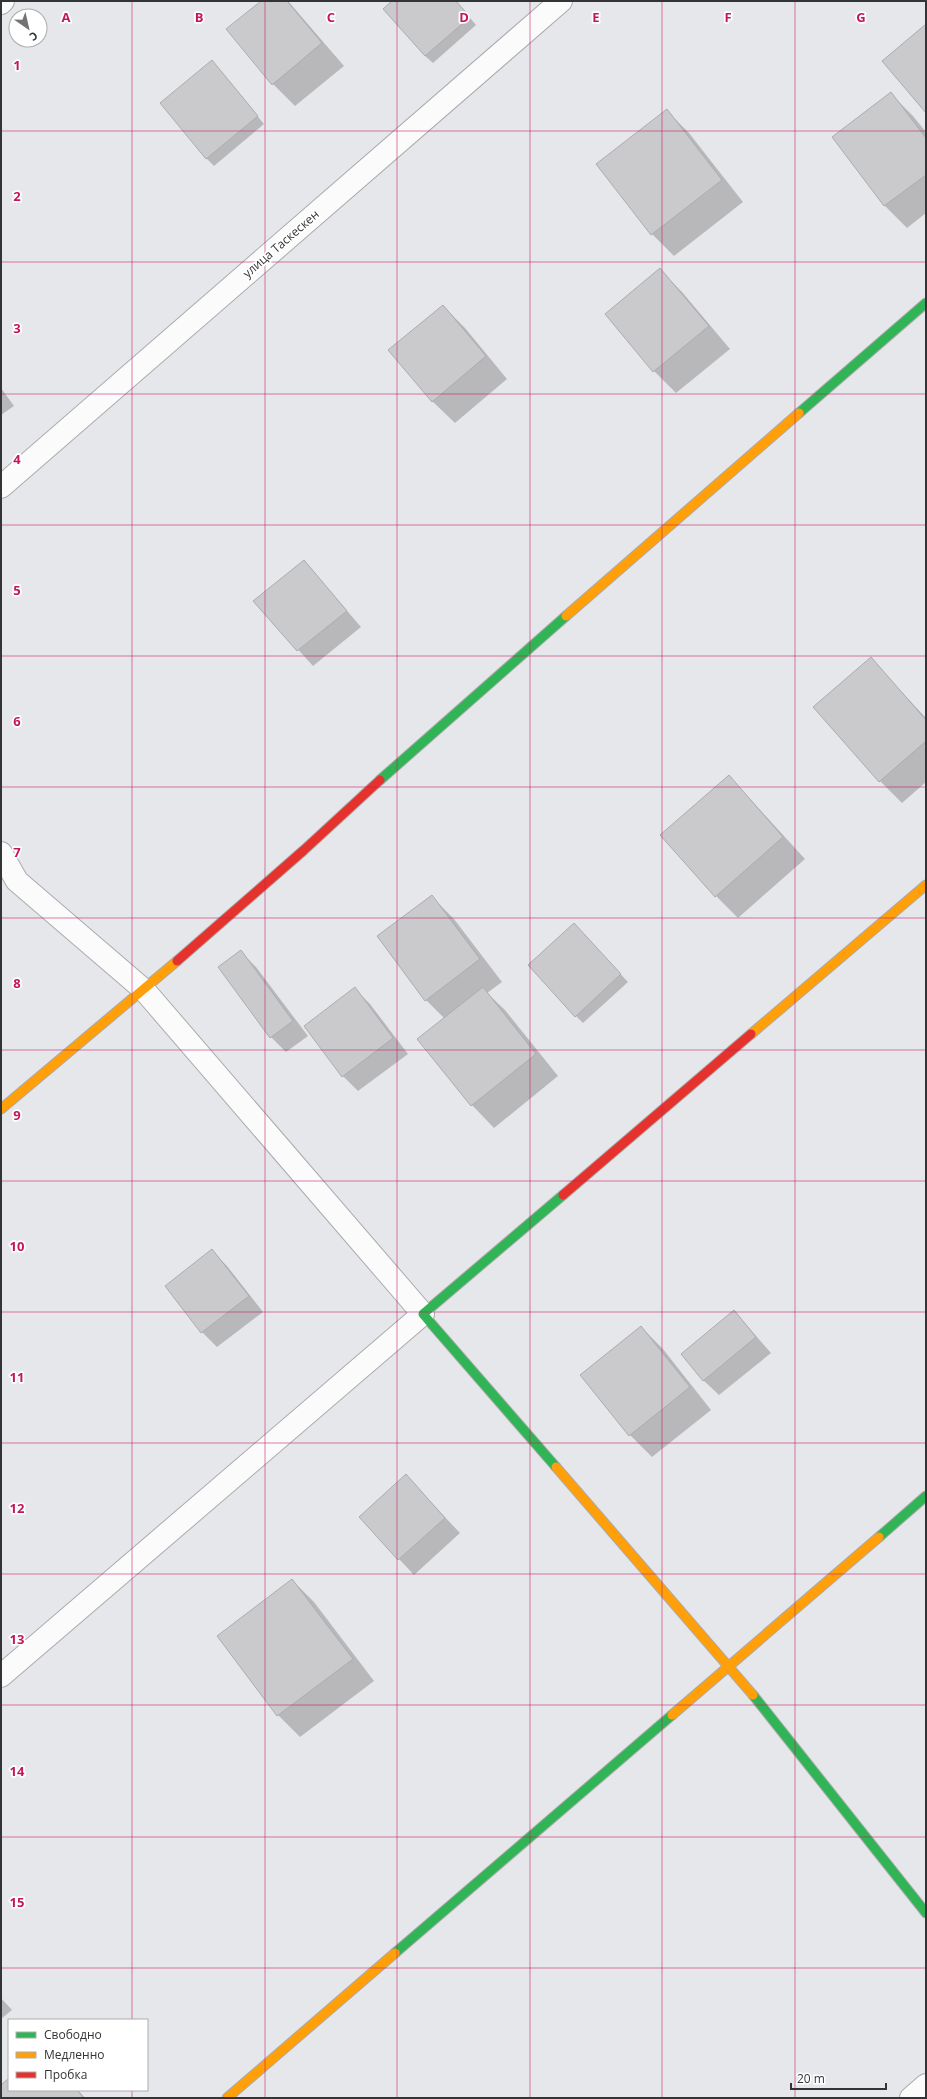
<svg xmlns="http://www.w3.org/2000/svg" width="927" height="2099" viewBox="0 0 927 2099" font-family="'Open Sans',sans-serif">
	<style>
		.shadow { fill: #0003 }
		.building { fill: #cacacd; stroke: #abacae }
		.lines { fill: none; stroke-linecap: round; stroke-linejoin: round }
		.street-casing { stroke: #ababae; stroke-width: 24 }
		.fast-casing { stroke: #ababae; stroke-width: 11 }
		.slow-casing { stroke: #ababae; stroke-width: 11 }
		.jam-casing { stroke: #ababae; stroke-width: 11 }
		.street { stroke: #fbfbfc; stroke-width: 22 }
		.fast { stroke: #30b455; stroke-width: 9 }
		.slow { stroke: #ff9f0a; stroke-width: 9 }
		.jam { stroke: #e5322d; stroke-width: 9 }
		.grid { fill: none; stroke: #c2185b; stroke-width: 1; stroke-opacity: 0.55 }
		.labels { text-anchor: middle; stroke-width: 3.5; stroke-linejoin: round; paint-order: stroke }
		.street-label { font-size: 12px; fill: #333436; stroke: #fff }
		.grid-label { font-size: 13px; text-anchor: middle; font-weight: bold; fill: #c2185b; stroke: #fff; stroke-width: 3.5; stroke-linejoin: round; paint-order: stroke }
	</style>
	<rect width="100%" height="100%" fill="#e6e7ea"/>
	<path class="shadow" d="M263,1H288L344,66L295,106L273,84Z
		M393,1H456L476,25L433,63L425,56Z
		M212,62L264,124L214,166L206,158Z
		M891,94L913,116L926,132V213L907,228L885,206L834,137Z
		M667,111L689,133L743,202L674,256L652,234Z
		M660,270L682,292L730,349L676,393L654,371Z
		M443,306L465,328L507,379L455,423L432,401Z
		M1,388L14,406L1,415Z
		M304,561L361,627L313,666L254,601Z
		M871,659L926,718V782L902,803L880,781Z
		M729,776L805,859L738,918L716,896Z
		M431,896L454,919L502,982L487,993L505,1010L558,1076L494,1128L472,1105L445,1019L426,1000L378,937Z
		M581,932L628,982L583,1023L576,1016Z
		M241,952L256,967L308,1036L286,1052L271,1037Z
		M355,989L370,1004L408,1054L358,1091L343,1076Z
		M212,1251L227,1266L263,1312L217,1347L202,1332Z
		M734,1311L771,1353L719,1395L703,1380Z
		M641,1327L663,1349L711,1410L652,1457L630,1435L581,1375Z
		M406,1476L460,1533L414,1575L360,1517Z
		M292,1580L314,1602L374,1681L300,1737L278,1715L218,1636Z
		M1,1998L12,2010L1,2019Z
		M9,2079V2090H78L85,2098H1V2086Z"/>
	<path class="building" d="M261,1H287L322,43L272,85L226,29Z
		M392,1H456L470,17L425,56L383,9Z
		M926,24V113L882,61Z
		M212,60L258,116L206,159L160,103Z
		M891,92L926,138V175L884,206L832,137Z
		M667,109L722,180L651,235L596,164Z
		M660,268L709,326L653,372L605,314Z
		M443,305L486,356L432,402L388,350Z
		M304,560L347,611L297,651L253,601Z
		M871,657L926,720V741L879,782L813,707Z
		M729,775L783,837L715,897L660,835Z
		M432,895L480,959L425,1001L377,936Z
		M574,923L621,974L575,1017L528,965Z
		M241,950L293,1021L270,1038L218,967Z
		M355,987L393,1038L342,1077L304,1026Z
		M483,987L536,1054L471,1106L417,1039Z
		M212,1249L249,1296L201,1333L165,1286Z
		M734,1310L756,1337L703,1381L681,1354Z
		M641,1326L690,1387L629,1436L580,1375Z
		M406,1474L445,1518L398,1560L359,1517Z
		M292,1579L353,1659L277,1716L217,1636Z
		M9,2078V2090H77L84,2098H1V2085Z"/>
	<g class="lines">
		<g class="street-casing">
			<path id="street" d="M1,3L3,1
				M1,487L561,1
				M1,853L17,881L144,990L423,1314L1,1676
				M911,2098L926,2085"/>
		</g>
		<g class="fast-casing">
			<path id="fast" d="M799,413L926,303
				M380,780L566,616
				M556,1467L423,1314L563,1195
				M879,1537L926,1496
				M753,1695L926,1913
				M395,1953L672,1715"/>
		</g>
		<g class="slow-casing">
			<path id="slow" d="M566,616L799,413
				M751,1034L926,885
				M1,1109L177,961
				M556,1467L753,1695
				M672,1715L879,1537
				M227,2098L395,1953"/>
		</g>
		<g class="jam-casing">
			<path id="jam" d="M177,961L304,850L380,780
				M563,1195L751,1034"/>
		</g>
		<use href="#street" class="street"/>
		<use href="#fast" class="fast"/>
		<use href="#slow" class="slow"/>
		<use href="#jam" class="jam"/>
	</g>
	<path class="grid" d="M132,1V2020M265,1V2098M397,1V2098M530,1V2098M662,1V2098M795,1V2098M1,131H926M1,262H926M1,394H926M1,525H926M1,656H926M1,787H926M1,918H926M1,1050H926M1,1181H926M1,1312H926M1,1443H926M1,1574H926M1,1705H926M1,1837H926M1,1968H926M132,2090V2098"/>
	<g class="labels">
		<g class="street-label">
			<text transform="translate(281 244) rotate(-41)" y="4">улица Таскескен</text>
		</g>
	</g>
	<g class="grid-label">
		<text x="66" y="22">A</text>
		<text x="199" y="22">B</text>
		<text x="331" y="22">C</text>
		<text x="464" y="22">D</text>
		<text x="596" y="22">E</text>
		<text x="728" y="22">F</text>
		<text x="861" y="22">G</text>
		<text x="17" y="70">1</text>
		<text x="17" y="201">2</text>
		<text x="17" y="333">3</text>
		<text x="17" y="464">4</text>
		<text x="17" y="595">5</text>
		<text x="17" y="726">6</text>
		<text x="17" y="857">7</text>
		<text x="17" y="988">8</text>
		<text x="17" y="1120">9</text>
		<text x="17" y="1251">10</text>
		<text x="17" y="1382">11</text>
		<text x="17" y="1513">12</text>
		<text x="17" y="1644">13</text>
		<text x="17" y="1776">14</text>
		<text x="17" y="1907">15</text>
	</g>
	<rect width="927" height="2099" fill="none" stroke="#333436" stroke-width="4"/>
	<rect x="8" y="2019" width="140" height="72" fill="#ffffff" stroke="#adaeaf"/>
	<rect x="16" y="2032" width="20" height="6" fill="#30b455" stroke="#adaeaf"/>
	<text x="44" y="2039" font-size="12" fill="#333436">Свободно</text>
	<rect x="16" y="2052" width="20" height="6" fill="#ff9f0a" stroke="#adaeaf"/>
	<text x="44" y="2059" font-size="12" fill="#333436">Медленно</text>
	<rect x="16" y="2072" width="20" height="6" fill="#e5322d" stroke="#adaeaf"/>
	<text x="44" y="2079" font-size="12" fill="#333436">Пробка</text>
	<g transform="translate(28 28) rotate(146)"><circle r="19" fill="#ffffff" stroke="#adaeaf"/>
	<path d="M0-3L7 15L0 10L-7 15Z" fill="#727375"/>
	<text y="-6" font-size="11" font-weight="bold" text-anchor="middle" fill="#333436">С</text>
	</g>
	<path d="M791 2083v6h95v-6" fill="none" stroke="#333436" stroke-width="2"/>
	<text x="797" y="2083" font-size="12" fill="#333436" stroke="#ffffff" stroke-width="3" paint-order="stroke">20 m</text>
</svg>
